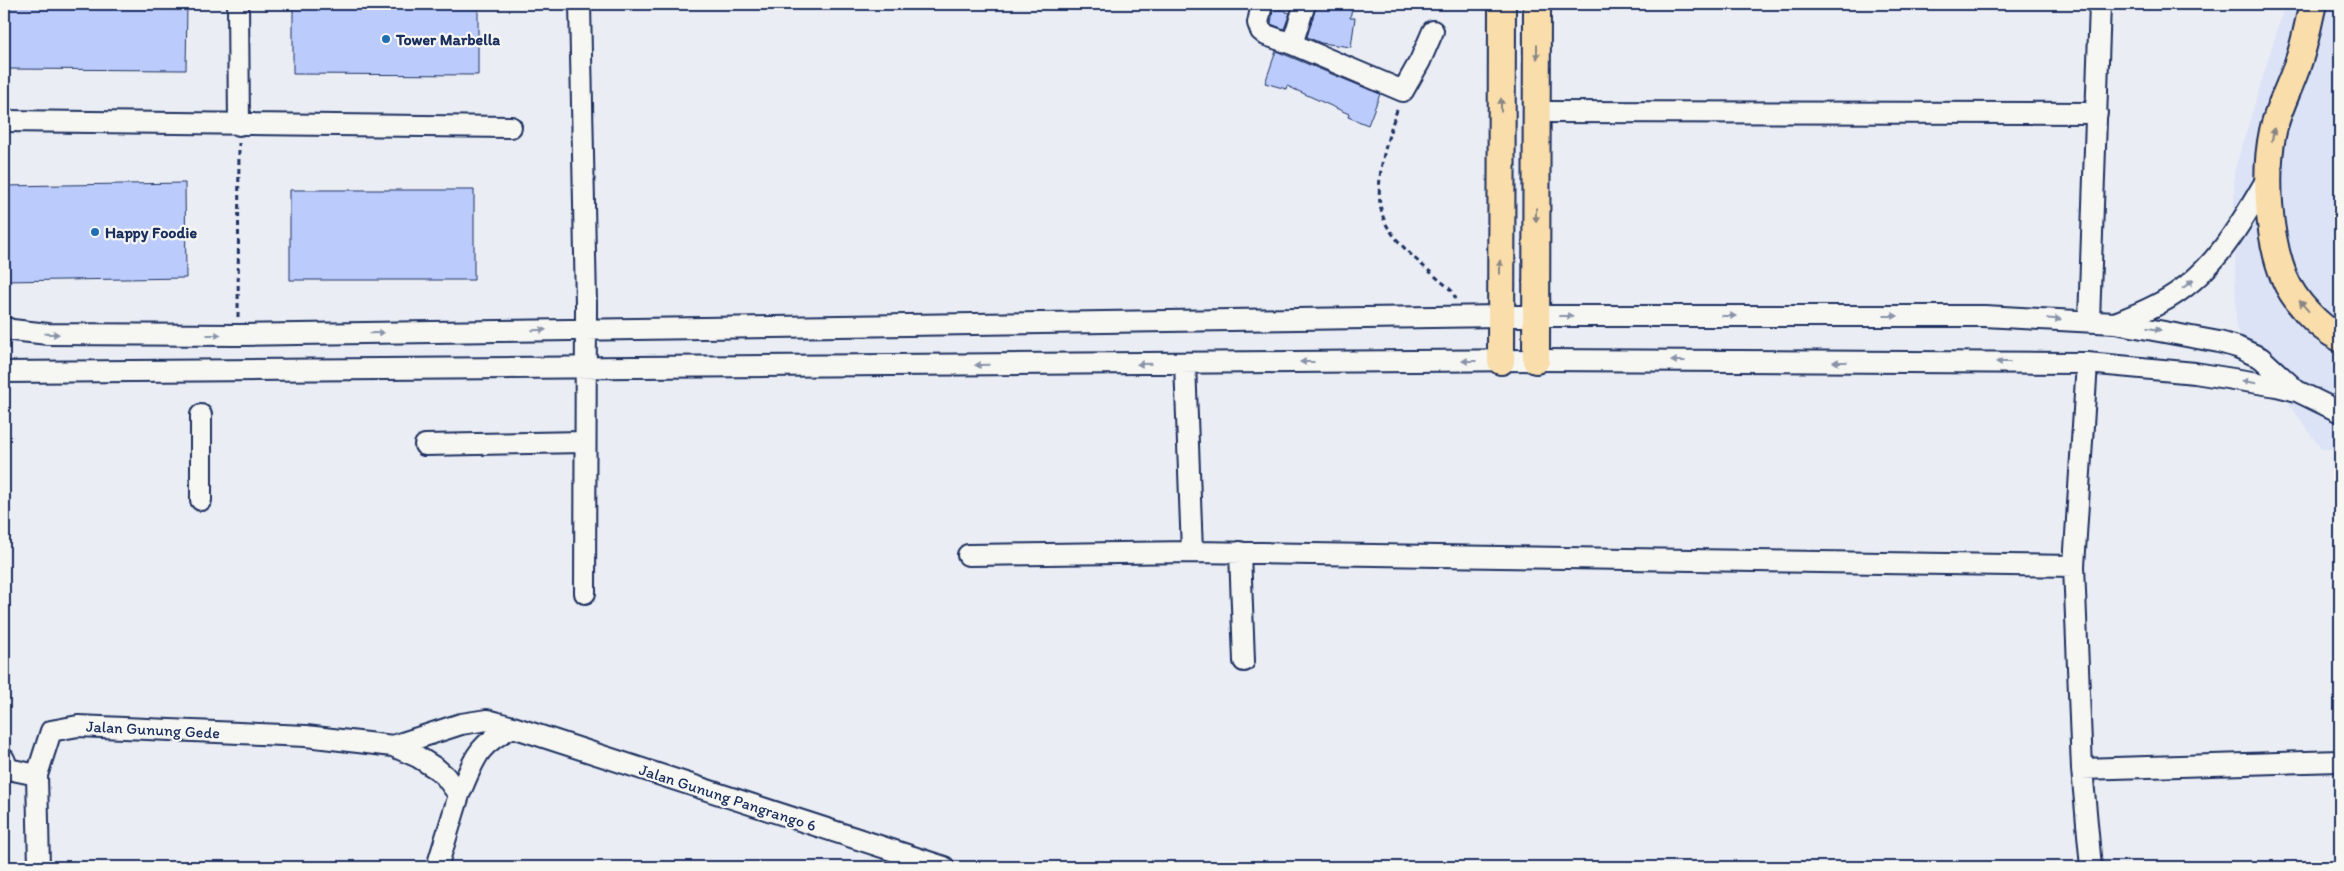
<svg xmlns="http://www.w3.org/2000/svg" width="2344" height="871" viewBox="0 0 2344 871" font-family="Itim,sans-serif">
	<style>
		.built { fill: #dce3f6 }
		.building { fill: #bbcbfc; stroke: #1b2f5e }
		.lines { fill: none; stroke-linecap: round; stroke-linejoin: round }
		.minor-casing { stroke: #1b2f5e; stroke-width: 24 }
		.major-casing { stroke: #1b2f5e; stroke-width: 30 }
		.path { stroke: #1b2f5e; stroke-width: 3; stroke-dasharray: 5 4; stroke-linecap: butt }
		.minor { stroke: #f6f6f2; stroke-width: 20 }
		.major { stroke: #f9ddab; stroke-width: 26 }
		.oneway { fill: #8a8684 }
		.oneway2 { fill: #8892a8 }
		.poi-dot { fill: #1f6fb2; stroke: #f6f6f2; stroke-width: 2 }
		.labels { text-anchor: middle; stroke-width: 4.5; stroke-linejoin: round; paint-order: stroke }
		.poi-label { font-size: 16px; font-weight: bold; fill: #1b2f5e; stroke: #f6f6f2; text-anchor: start }
		.street-label { font-size: 16px; fill: #1b2f5e; stroke: #f6f6f2 }
	</style>
	<rect width="100%" height="100%" fill="#eaedf4"/>
	<filter id="ink" filterUnits="userSpaceOnUse"><feTurbulence type="fractalNoise" baseFrequency=".02" numOctaves="2"/><feDisplacementMap in="SourceGraphic" scale="10" xChannelSelector="R" yChannelSelector="G"/><feConvolveMatrix kernelMatrix="1 2 1 2 8 2 1 2 1" color-interpolation-filters="sRGB"/></filter>
	<g filter="url(#ink)">
		<path class="built" d="M2285,4H2340V449H2321L2236,328L2234,172Z"/>
		<path class="building" d="M4,4H187L186,70L4,69Z
			M293,4H478V75L293,74Z
			M1317,4H1353L1350,18H1355L1351,47L1321,43L1307,37Z
			M1273,10H1286V12L1290,13L1284,29L1271,24Z
			M1276,51L1380,94L1368,125L1348,117L1349,114L1287,86L1286,89L1265,83Z
			M185,183L186,278L4,281V186Z
			M290,190H474V280H290Z"/>
		<g class="lines">
			<g class="minor-casing">
				<path id="minor" d="M238,4L239,125
					M580,4L586,304L585,593
					M1262,4L1258,23L1261,31L1266,35L1292,44L1403,91L1420,61L1433,31
					M1292,44L1305,4
					M1537,112L2097,113
					M4,121L511,127
					M2089,321L2100,4
					M2115,323C2130,317 2146,311 2160,303C2213,275 2239,227 2268,177
					M4,327L12,330L48,334L238,335L1500,316H1984L2115,323L2219,342L2237,347L2261,358L2297,391
					M1185,363L1192,552
					M4,372L1536,360L2087,363L2195,373L2277,386L2297,391L2340,412
					M201,415V500
					M425,445L584,442
					M1240,552L1244,661
					M968,555L1192,552L2074,566L2087,363
					M2074,566L2082,769L2091,867
					M513,727L944,867
					M4,759L8,769L37,775
					M2082,769L2340,761
					M39,867L37,775L51,731L78,726L306,736L393,746L418,757L437,769L445,776L459,795C475,759 475,746 513,727L487,720L461,724L393,746
					M437,867L459,795"/>
			</g>
			<g class="major-casing">
				<path id="major" d="M2313,4C2308,23 2305,44 2298,63C2291,85 2278,108 2273,131C2264,173 2268,237 2284,277C2294,301 2318,327 2340,338
					M1536,360L1537,4
					M1501,361L1502,4"/>
			</g>
			<path class="path" d="M1397,110C1386,142 1368,198 1389,229C1406,254 1430,271 1452,291L1456,299
				M238,317L239,143"/>
			<use href="#minor" class="minor"/>
			<use href="#major" class="major"/>
		</g>
		<defs><path id="oneway-solid" d="M-6-.8H1V-3.2L6.5 0L1 3.2V.8H-6Z" transform="scale(1.25)"/></defs>
		<g class="oneway">
			<use href="#oneway-solid" transform="translate(1537 52) rotate(90)"/>
			<use href="#oneway-solid" transform="translate(1501 105) rotate(-90)"/>
			<use href="#oneway-solid" transform="translate(2273 135) rotate(-80)"/>
			<use href="#oneway-solid" transform="translate(1536 215) rotate(90)"/>
			<use href="#oneway-solid" transform="translate(1500 267) rotate(-90)"/>
			<use href="#oneway-solid" transform="translate(2304 306) rotate(-131)"/>
		</g>
		<g class="oneway2">
			<use href="#oneway-solid" transform="translate(2188 284) rotate(-38)"/>
			<use href="#oneway-solid" transform="translate(1566 316)"/>
			<use href="#oneway-solid" transform="translate(1729 316)"/>
			<use href="#oneway-solid" transform="translate(1891 316)"/>
			<use href="#oneway-solid" transform="translate(2054 319) rotate(3)"/>
			<use href="#oneway-solid" transform="translate(2154 329) rotate(9)"/>
			<use href="#oneway-solid" transform="translate(539 330) rotate(-1)"/>
			<use href="#oneway-solid" transform="translate(377 333) rotate(-1)"/>
			<use href="#oneway-solid" transform="translate(52 334) rotate(2)"/>
			<use href="#oneway-solid" transform="translate(214 335)"/>
			<use href="#oneway-solid" transform="translate(1469 361) rotate(180)"/>
			<use href="#oneway-solid" transform="translate(1678 361) rotate(-180)"/>
			<use href="#oneway-solid" transform="translate(1307 362) rotate(180)"/>
			<use href="#oneway-solid" transform="translate(1840 362) rotate(-180)"/>
			<use href="#oneway-solid" transform="translate(2003 362) rotate(-180)"/>
			<use href="#oneway-solid" transform="translate(1144 364) rotate(179)"/>
			<use href="#oneway-solid" transform="translate(982 365) rotate(179)"/>
			<use href="#oneway-solid" transform="translate(2249 382) rotate(-170)"/>
		</g>
	</g>
	<g class="poi-dot">
		<circle cx="386" cy="39" r="5"/>
		<circle cx="95" cy="232" r="5"/>
	</g>
	<g class="labels">
		<g class="poi-label">
			<text x="396" y="45">Tower Marbella</text>
			<text x="105" y="238">Happy Foodie</text>
		</g>
		<g class="street-label">
			<text transform="translate(153 729) rotate(3)" y="6">Jalan Gunung Gede</text>
			<text transform="translate(728 797) rotate(18)" y="6">Jalan Gunung Pangrango 6</text>
		</g>
	</g>
	<rect width="2344" height="871" fill="none" stroke="#f6f6f2" stroke-width="20"/>
	<rect x="10" y="10" width="2324" height="851" fill="none" stroke="#1b2f5e" stroke-width="2" filter="url(#ink)"/>
</svg>
